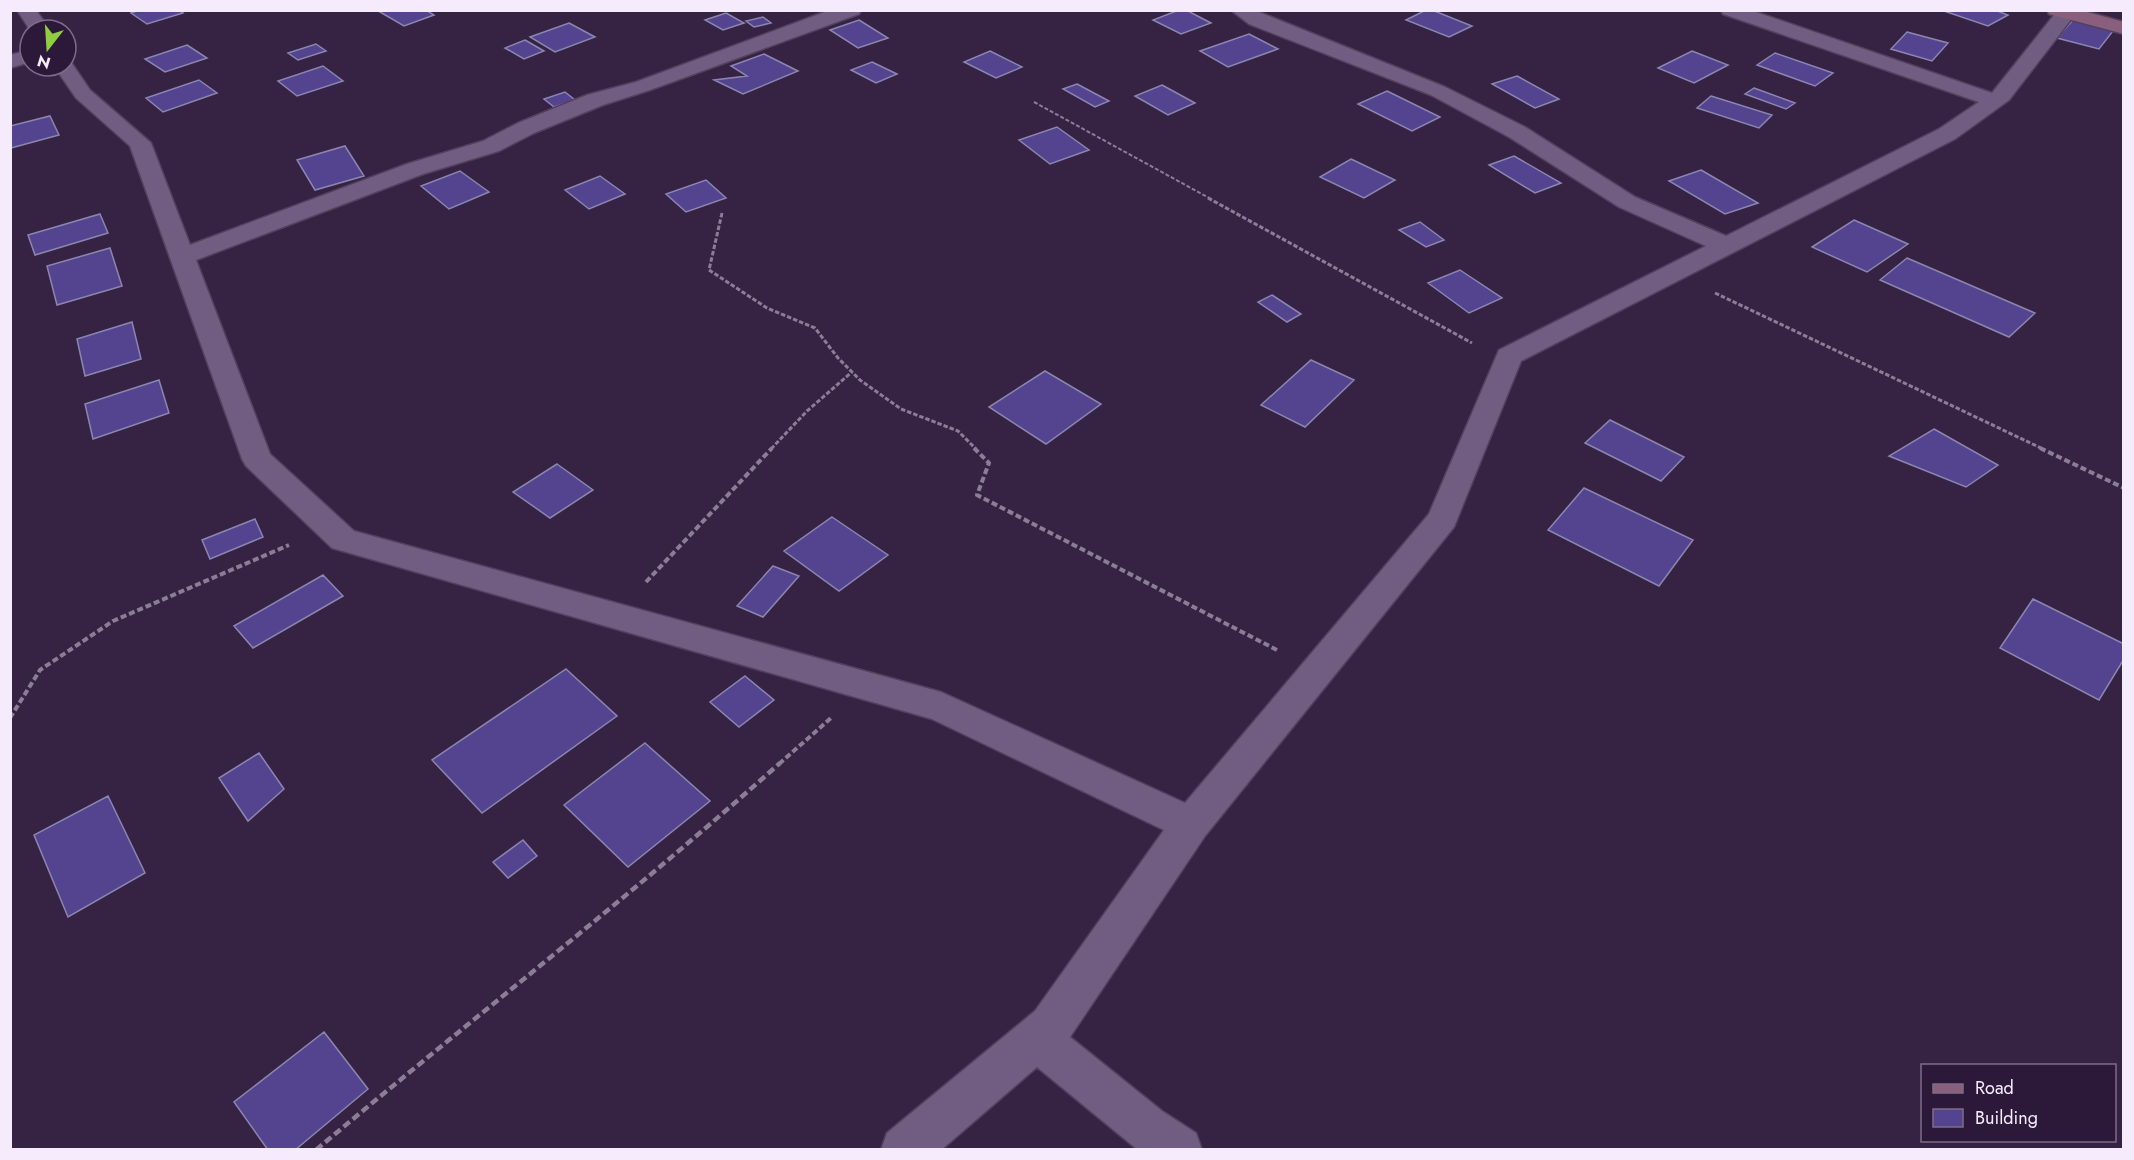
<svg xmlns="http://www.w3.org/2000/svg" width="2134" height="1160" font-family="Jost,sans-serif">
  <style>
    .building { fill: #544490; stroke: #8b86af; stroke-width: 1.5 }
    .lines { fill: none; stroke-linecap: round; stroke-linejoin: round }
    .minor-casing { stroke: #52415d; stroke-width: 3 }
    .secondary-casing { stroke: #52415d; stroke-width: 3 }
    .path-far3 { stroke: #8c7d97; stroke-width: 2; stroke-dasharray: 4 2; stroke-linecap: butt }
    .path-far2 { stroke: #8c7d97; stroke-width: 3; stroke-dasharray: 4.5 2; stroke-linecap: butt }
    .path-far1 { stroke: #8c7d97; stroke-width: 4; stroke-dasharray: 6 3; stroke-linecap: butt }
    .path { stroke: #8c7d97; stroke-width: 4.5; stroke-dasharray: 8 4; stroke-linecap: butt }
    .minor { fill: #725d82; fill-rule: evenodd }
    .secondary { fill: #8a5e7d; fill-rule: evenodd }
  </style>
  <rect width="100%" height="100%" fill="#362344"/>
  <path class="building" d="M139,10H179L183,13L147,24L131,13Z
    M384,10H426L434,15L404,26L380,12Z
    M1179,10H1186L1211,23L1181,34L1153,20Z
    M1426,10H1432L1472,26L1449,37L1406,20Z
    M1941,10H1995L2008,15L1988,26Z
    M726,13L744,23L723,30L705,20Z
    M763,17L771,23L754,27L746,21Z
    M859,20L888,38L858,48L830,30Z
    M2073,20L2113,31L2099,49L2057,38Z
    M569,23L595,37L555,52L530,37Z
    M1907,32L1948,43L1932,61L1891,49Z
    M1249,34L1278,49L1228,67L1200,51Z
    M525,40L544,51L524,59L505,48Z
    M316,44L326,51L298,60L288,53Z
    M187,45L207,58L165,72L145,59Z
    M990,51L1022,67L996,78L964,62Z
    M1692,51L1728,65L1694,83L1658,68Z
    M1775,53L1833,73L1815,86L1757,65Z
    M764,54L798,71L743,94L714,80L747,76L731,66Z
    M872,62L897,74L876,83L851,70Z
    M323,66L343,81L297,96L278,81Z
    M1517,76L1559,99L1535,108L1492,84Z
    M199,80L217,93L163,112L146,98Z
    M1077,84L1109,101L1095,107L1063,89Z
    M1162,85L1195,103L1168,115L1135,96Z
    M1754,88L1795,103L1786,109L1745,94Z
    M1387,91L1440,117L1412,131L1358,104Z
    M565,92L575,100L554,107L544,99Z
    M1711,96L1772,115L1759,128L1697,108Z
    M50,116L59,135L11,148L10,126Z
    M1057,127L1089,150L1050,164L1019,140Z
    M345,146L364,176L315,190L297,160Z
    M1514,156L1561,183L1535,193L1489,165Z
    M1351,159L1395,180L1364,198L1320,177Z
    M1701,170L1758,203L1725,214L1669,181Z
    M460,171L489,192L449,209L421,186Z
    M600,176L625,194L589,209L565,190Z
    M706,180L726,198L686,212L666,194Z
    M100,214L108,233L35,255L28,235Z
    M1854,220L1908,244L1867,272L1812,247Z
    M1420,222L1444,240L1426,247L1399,230Z
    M110,248L122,286L57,305L47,266Z
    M1907,258L2035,313L2009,337L1880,280Z
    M1460,270L1502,298L1469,313L1428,283Z
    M1272,295L1301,314L1287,322L1258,302Z
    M132,322L141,359L85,376L77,339Z
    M1311,360L1354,380L1305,427L1261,405Z
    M1045,371L1101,404L1046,444L989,407Z
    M159,380L169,413L93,439L85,404Z
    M1610,420L1684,457L1661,481L1585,443Z
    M1934,429L1998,465L1966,487L1889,456Z
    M557,464L593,490L550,518L513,492Z
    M1584,488L1693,540L1659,586L1548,530Z
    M832,517L888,555L839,591L784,551Z
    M255,519L263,537L210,559L202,540Z
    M773,566L799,576L763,617L737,606Z
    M323,575L343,596L253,648L234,626Z
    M2033,599L2124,644V659L2099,700L2000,648Z
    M566,669L617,716L482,813L432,760Z
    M745,676L774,700L739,727L710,702Z
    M645,743L710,801L628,867L564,805Z
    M259,753L284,789L248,821L219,778Z
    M108,796L145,873L68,917L34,835Z
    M523,840L537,856L508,878L493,862Z
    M324,1032L368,1089L295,1150H268L234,1102Z"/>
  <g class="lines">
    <defs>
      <path id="minor" d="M17,10H36L50,30H30Z
        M830,10H861L859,14L650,90L603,105L534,133L499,151L423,174L196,260L270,454L354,531L941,692L1185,803L1429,514L1499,350L1706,246L1619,207L1509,137L1431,95L1249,24L1231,10H1254L1445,87L1525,127L1635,197L1726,236L1939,129L1979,102L1723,14L1721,10H1750L1992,93L2058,10H2074L2076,13L2009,100L1955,139L1521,361L1454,527L1205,836L1070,1037L1162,1111L1196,1133L1202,1150H1138L1037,1067L941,1150H881L887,1133L1035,1011L1164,830L932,719L332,548L246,466L242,459L130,146L76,98L54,66H66V60L71,62L90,90L151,143L190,245L407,164L483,141L518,123L587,95L636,82Z
        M30,50V62L10,68V55Z"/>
      <path id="secondary" d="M2047,10H2080L2124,22V34L2049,14Z"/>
    </defs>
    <use href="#minor" class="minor-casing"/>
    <use href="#secondary" class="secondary-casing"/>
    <path class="path-far3" d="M1034,102L1211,199"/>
    <path class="path-far2" d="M1208,198L1472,343
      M722,213L709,270L767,308L815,328L838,358L860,380L901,409L958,431L976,449
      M1715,293L2043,449
      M771,449L807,411L852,372"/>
    <path class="path-far1" d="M974,448L989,463L977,495L1277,650
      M2040,448L2124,488
      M646,582L772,448
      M10,718L40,670L113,621L289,545
      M779,764L831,718"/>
    <path class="path" d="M316,1150C470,1020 630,897 780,763"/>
    <use href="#minor" class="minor"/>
    <use href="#secondary" class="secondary"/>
  </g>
  <rect width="2134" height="1160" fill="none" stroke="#f5ebfd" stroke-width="24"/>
  <rect x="1921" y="1064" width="195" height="78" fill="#2c1939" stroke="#7c6d87" stroke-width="1.5"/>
  <rect x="1933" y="1084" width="30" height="9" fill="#8a5e7d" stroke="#7c6d87" stroke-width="1.5"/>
  <text x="1975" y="1094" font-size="18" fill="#f5ebfd">Road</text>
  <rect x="1933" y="1109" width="30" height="18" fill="#544490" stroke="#7c6d87" stroke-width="1.5"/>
  <text x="1975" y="1124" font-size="18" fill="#f5ebfd">Building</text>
  <g transform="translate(48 48) rotate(197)"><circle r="28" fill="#2c1939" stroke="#7c6d87" stroke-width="1.5"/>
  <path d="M0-4.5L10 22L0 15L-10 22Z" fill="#90cd41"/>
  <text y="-9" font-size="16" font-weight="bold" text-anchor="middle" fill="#f5ebfd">N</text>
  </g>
</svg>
